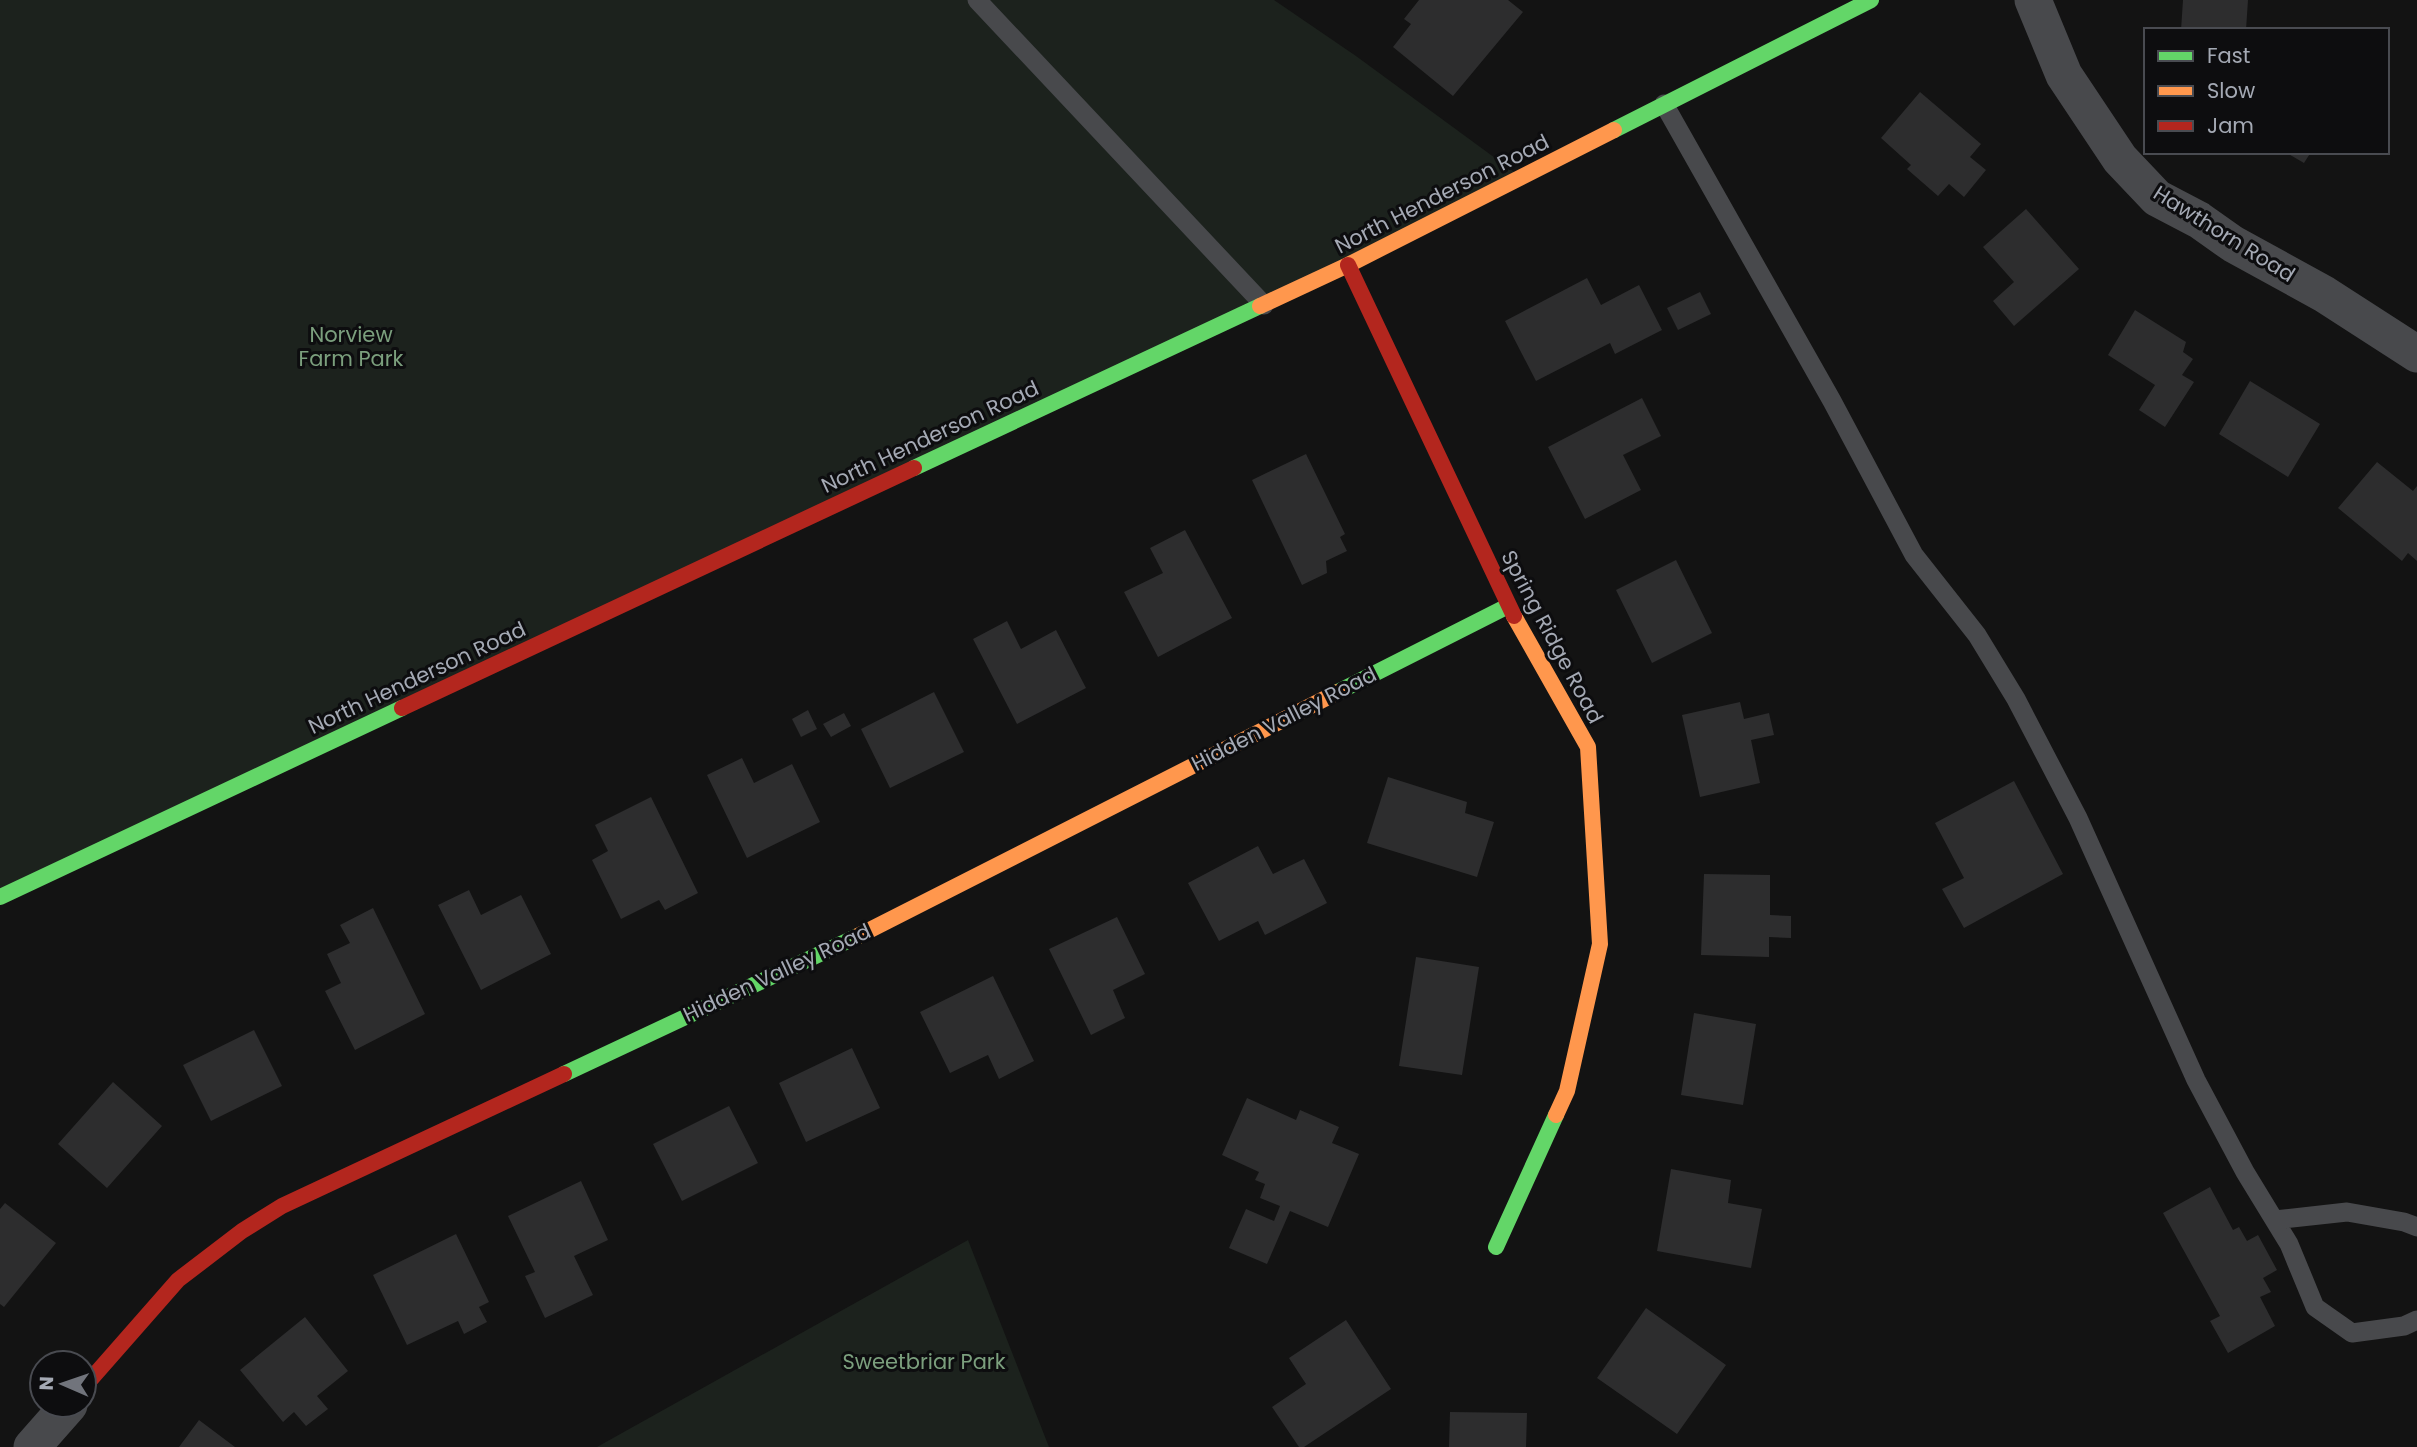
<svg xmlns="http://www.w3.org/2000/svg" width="2417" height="1447" font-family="Poppins,sans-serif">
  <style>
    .green { fill: #1c221d }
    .building { fill: #2d2d2e }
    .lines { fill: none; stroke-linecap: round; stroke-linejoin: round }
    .lane { stroke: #48494c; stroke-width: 19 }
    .street { stroke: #48494c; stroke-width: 37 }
    .fast { stroke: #63d668; stroke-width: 16 }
    .slow { stroke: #ff974d; stroke-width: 16 }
    .jam { stroke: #b3261e; stroke-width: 16 }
    .labels { text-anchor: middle; stroke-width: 6; stroke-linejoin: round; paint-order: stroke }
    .street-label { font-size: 21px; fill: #a4a9b4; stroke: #0d0d0f }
    .park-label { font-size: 21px; fill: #7b9f7d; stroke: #0d0d0f }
  </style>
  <rect width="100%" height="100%" fill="#131313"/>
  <path class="green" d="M0,0H1274L1356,56L1521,177L0,897Z
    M968,1240L1049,1447H597Z"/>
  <path class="building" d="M1419,0H1508L1523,12L1453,96L1393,47L1411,24L1404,19Z
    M2183,0H2248L2246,30H2181Z
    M1920,92L1981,144L1970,157L1986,170L1964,197L1949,184L1938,196L1907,169L1911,165L1881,138Z
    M2285,152H2311L2304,163Z
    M2026,209L2079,269L2014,326L1993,301L2014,282L1983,247Z
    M1587,278L1601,305L1639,285L1662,330L1615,354L1610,343L1536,381L1505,321Z
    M1700,292L1711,314L1678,330L1667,308Z
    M2135,310L2186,342L2183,352L2193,359L2182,375L2194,382L2165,427L2139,410L2155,385L2108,355Z
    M2250,381L2320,424L2288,477L2219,434Z
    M1642,398L1661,436L1623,455L1641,490L1585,519L1548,447Z
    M1306,454L1345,534L1340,537L1347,551L1326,561L1327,573L1302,585L1252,480Z
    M2377,462L2413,491L2417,486V561L2408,553L2402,561L2338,508Z
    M1185,530L1232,618L1158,657L1124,592L1163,573L1150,548Z
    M1676,560L1712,633L1652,663L1616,590Z
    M1007,621L1021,649L1056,630L1086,688L1017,724L973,639Z
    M934,692L964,752L890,788L861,729Z
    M1740,702L1744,719L1769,713L1774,735L1751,740L1760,783L1700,797L1682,715Z
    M808,710L817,729L801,737L792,719Z
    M844,713L851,726L831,737L823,724Z
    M742,758L754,783L792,764L820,822L747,858L707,775Z
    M1388,777L1467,802L1465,813L1494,822L1477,877L1367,843Z
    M2014,781L2063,874L1964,928L1942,889L1964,878L1935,823Z
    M651,797L698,893L665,910L659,900L621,919L592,860L608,851L595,825Z
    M1258,846L1273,874L1304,859L1327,903L1265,935L1258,921L1219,941L1188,883Z
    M1704,874L1770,875V915L1791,916V938L1769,937V957L1701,955Z
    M469,890L481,915L521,895L551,954L481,990L438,905Z
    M373,908L425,1014L355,1050L325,991L341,983L327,954L350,943L340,925Z
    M1117,917L1145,974L1113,990L1125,1018L1091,1035L1049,949Z
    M1416,957L1479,967L1462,1075L1399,1066Z
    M993,976L1034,1061L999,1079L988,1055L950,1073L920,1012Z
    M1694,1013L1756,1024L1743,1105L1681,1095Z
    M254,1030L282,1086L211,1121L183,1065Z
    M852,1048L880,1108L806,1142L779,1083Z
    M113,1082L162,1126L107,1188L58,1144Z
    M1247,1098L1296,1120L1300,1110L1339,1127L1332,1143L1359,1154L1328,1227L1290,1211L1267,1264L1229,1248L1246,1209L1274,1221L1280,1206L1260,1198L1265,1184L1255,1180L1259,1172L1222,1155Z
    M729,1106L758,1163L682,1201L653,1144Z
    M1671,1169L1731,1180L1728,1203L1762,1209L1751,1268L1657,1251Z
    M581,1181L608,1240L574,1256L593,1295L545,1318L525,1276L535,1272L508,1216Z
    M2210,1187L2233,1230L2239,1227L2247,1241L2258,1235L2277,1270L2263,1278L2271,1292L2260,1297L2275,1326L2228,1353L2210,1321L2220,1316L2163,1213Z
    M5,1203L56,1243L4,1307L0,1304V1209Z
    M456,1234L489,1302L479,1307L487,1322L464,1334L458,1321L407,1345L373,1275Z
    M1646,1308L1726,1365L1677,1434L1597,1378Z
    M305,1317L348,1371L317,1396L328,1409L306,1426L294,1412L283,1422L240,1370Z
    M1346,1320L1391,1389L1304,1447H1299L1272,1407L1306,1384L1289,1358Z
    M1450,1412L1527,1413L1526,1447H1449Z
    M199,1420L235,1447H179Z"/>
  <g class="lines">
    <path class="lane" d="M977,0L1264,305
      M1664,104L1832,401L1914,555L1977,635L2016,699L2078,818L2196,1080L2245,1172L2289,1244L2315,1307L2352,1333L2404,1326L2417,1320
      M2275,1220L2347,1212L2404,1222L2417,1227"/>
    <path class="street" d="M2033,0L2064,75L2120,159L2157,198L2199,220L2233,244L2324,294L2417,354
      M32,1447L69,1405"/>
    <path class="fast" d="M1614,130L1871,0
      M914,468L1260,306
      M1338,692L1508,606
      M0,897L402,708
      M564,1074L858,936
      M1496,1247L1556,1115"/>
    <path class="slow" d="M1260,306L1348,265L1614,130
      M1514,616L1588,747L1600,944L1567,1091L1556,1115
      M858,936L1338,692"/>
    <path class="jam" d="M1348,265L1514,616
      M402,708L914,468
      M84,1387L178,1280L242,1231L282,1206L564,1074"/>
  </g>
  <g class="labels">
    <g class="street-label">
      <text transform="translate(1442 194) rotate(-27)" y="7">North Henderson Road</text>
      <text transform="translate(2224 234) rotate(32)" y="7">Hawthorn Road</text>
      <text transform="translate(930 437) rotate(-25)" y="7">North Henderson Road</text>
      <text transform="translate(1552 637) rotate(62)" y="7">Spring Ridge Road</text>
      <text transform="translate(417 678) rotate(-25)" y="7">North Henderson Road</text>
      <text transform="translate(1284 719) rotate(-27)" y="7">Hidden Valley Road</text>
      <text transform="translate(777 973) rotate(-25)" y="7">Hidden Valley Road</text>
    </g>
    <g class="park-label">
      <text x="351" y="342">Norview<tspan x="351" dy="24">Farm Park</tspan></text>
      <text x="924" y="1369">Sweetbriar Park</text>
    </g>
  </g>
  <rect x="2144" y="28" width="245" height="126" fill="#0d0d0f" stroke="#494b51" stroke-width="2"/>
  <rect x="2158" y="51" width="35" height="10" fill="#63d668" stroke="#494b51" stroke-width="2"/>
  <text x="2207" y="63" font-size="21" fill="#a4a9b4">Fast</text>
  <rect x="2158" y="86" width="35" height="10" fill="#ff974d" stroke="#494b51" stroke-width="2"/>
  <text x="2207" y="98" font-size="21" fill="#a4a9b4">Slow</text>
  <rect x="2158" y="121" width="35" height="10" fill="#b3261e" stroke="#494b51" stroke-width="2"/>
  <text x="2207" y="133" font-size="21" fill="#a4a9b4">Jam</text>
  <g transform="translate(63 1384) rotate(272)"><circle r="33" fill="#0d0d0f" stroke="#494b51" stroke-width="2"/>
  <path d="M0-5L12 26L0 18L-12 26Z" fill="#71747c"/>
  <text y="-10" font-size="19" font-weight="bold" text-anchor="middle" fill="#a4a9b4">N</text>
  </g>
</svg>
